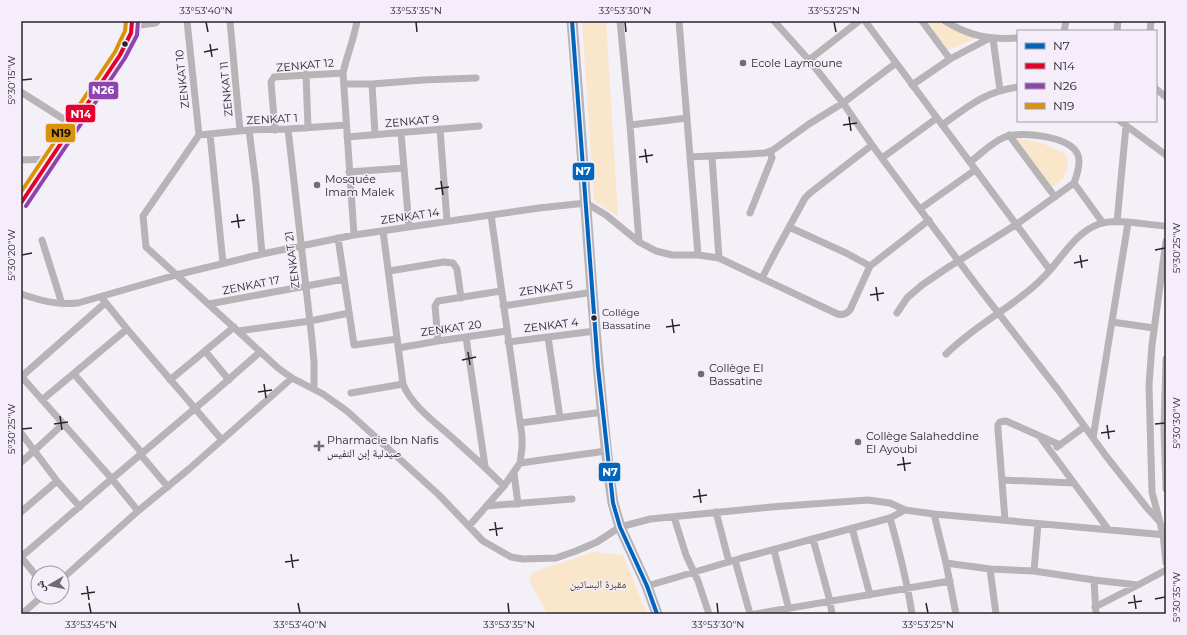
<svg xmlns="http://www.w3.org/2000/svg" width="1187" height="635" font-family="Montserrat,'Noto Naskh Arabic',sans-serif">
  <style>
    .green { fill: #fae6ca }
    .lines { fill: none; stroke-linecap: round; stroke-linejoin: round }
    .street { stroke: #b6b4b6; stroke-width: 7 }
    .secondary { stroke: #b5b4b7; stroke-width: 11 }
    .bus-1-casing { stroke: #f5edfa; stroke-width: 7 }
    .bus-2-casing { stroke: #f5edfa; stroke-width: 7 }
    .bus-3-casing { stroke: #f5edfa; stroke-width: 7 }
    .bus-4-casing { stroke: #f5edfa; stroke-width: 7 }
    .bus-1 { stroke: #0065bd; stroke-width: 4 }
    .bus-2 { stroke: #e4002b; stroke-width: 4 }
    .bus-3 { stroke: #8e44ad; stroke-width: 4 }
    .bus-4 { stroke: #d89306; stroke-width: 4 }
    .ticks { fill: none; stroke: #29262b; stroke-width: 1.5 }
    .bus-dot { fill: #29262b; stroke: #f5edfa; stroke-width: 1.5 }
    .poi-dot { fill: #706d72; stroke: #f5edfa; stroke-width: 1.5 }
    .labels { text-anchor: middle; stroke-width: 3; stroke-linejoin: round; paint-order: stroke }
    .bus-label { font-size: 10px; fill: #29262b; stroke: #f5edfa; text-anchor: start }
    .poi-label { font-size: 11px; fill: #29262b; stroke: #f5edfa; text-anchor: start }
    .street-label { font-size: 11px; fill: #29262b; stroke: #f5edfa }
    .park-label { font-size: 11px; fill: #55401a; stroke: #f5edfa }
    .line-badge { stroke: #f5edfa; stroke-width: 1.5 }
    .badge-label { font-size: 11px; text-anchor: middle; font-weight: bold; fill: #fff }
    .pale-badge-label { font-size: 11px; text-anchor: middle; font-weight: bold; fill: #111 }
    .neatline { fill: none; stroke: #29262b; stroke-width: 1.5 }
    .ticks-label { font-size: 10px; text-anchor: middle; fill: #29262b }
  </style>
  <rect width="100%" height="100%" fill="#f4f0f7"/>
  <path class="green" d="M582,21H606L618,216L594,201Z
    M927,21H936L951,29L977,38L948,50Z
    M1014,138L1042,143L1066,154L1068,166L1063,179L1052,187Z
    M593,552L623,555L647,614H547L529,580L533,572Z"/>
  <g class="lines">
    <path class="street" d="M187,21L199,135
      M230,21L240,131
      M620,21L630,125L639,242
      M679,21L698,255
      M774,21L809,60L843,103L872,145L975,283L1059,391L1106,456L1147,508L1159,521
      M865,21L1050,270
      M922,21L950,59
      M945,21C969,36 990,40 1018,38
      M1064,31L1066,21
      M1117,31L1118,21
      M1150,31L1151,21
      M993,39L1000,90
      M809,60L859,21
      M306,74L308,128
      M344,84H372L423,80L476,78
      M372,84L375,135
      M912,85L950,59L990,38
      M1156,89L1166,97
      M21,92L73,125
      M1120,121L1166,155
      M630,125L687,118
      M942,125C969,106 984,92 1018,87
      M288,129L312,340L314,362V389
      M440,129L447,221
      M249,130L256,185L262,254
      M275,130L271,82L274,77L343,73
      M401,133L409,226
      M210,134L223,263
      M199,135L143,216L146,247L278,368L292,378L323,394L347,411L439,495L483,541L511,557L523,559L556,558L576,551L597,542L620,527L650,519L771,507L868,500L890,503L905,510L934,514L1166,535
      M199,135L249,130L288,129L346,125
      M1009,135L1055,197
      M347,137L479,126
      M690,157L750,154L765,153L773,150L809,124L843,103L896,63
      M712,157L719,258
      M882,158L937,118
      M21,160L51,159
      M349,172L404,168
      M1074,183L1103,223
      M920,209L975,170
      M750,213L772,158L770,151
      M1117,222L1126,126
      M789,227L846,253L870,266
      M383,231L403,384C412,407 439,425 457,442C473,456 489,471 504,486
      M354,235L343,73C347,55 354,39 357,21
      M338,238L354,345L397,339
      M42,240L62,304
      M1166,241L1152,345L1149,385L1152,492L1163,534L1166,563
      M389,271L444,262L453,263L457,269L461,298
      M762,278L776,251L805,198L810,193L872,145
      M21,294C42,301 56,305 78,303L176,275L262,254L354,235L539,208L586,203L606,215L639,242L656,251L672,255H698L719,258L829,310C838,314 842,318 850,310L870,266L929,220
      M101,297L127,329L222,440
      M209,304L344,279
      M503,306L593,292
      M897,313L907,298L922,285L947,268L1017,224L1074,183C1077,175 1082,161 1077,153C1068,136 1021,131 1005,137C993,141 980,155 970,162
      M1112,322L1154,328
      M238,331L310,321L349,313
      M466,337L485,466
      M548,337L560,418
      M438,341L435,306L438,301L501,291
      M508,342L595,331
      M398,348L438,341L507,331
      M205,351L229,380
      M946,354C954,346 963,339 972,332C998,312 1029,295 1051,269C1065,253 1077,232 1099,224C1117,218 1147,225 1166,226
      M1166,359L1164,428L1166,489
      M74,374L142,453
      M21,376L112,479L138,511
      M21,377L105,303
      M170,380L234,327
      M351,393L403,384
      M42,400L127,329
      M520,423L603,412
      M21,433L57,481L80,507
      M1040,437L1108,529
      M1093,438L1128,223
      M1057,447L1084,427
      M140,454L168,487
      M21,462L34,451L63,424
      M520,463L606,451
      M514,473L518,504
      M1002,480L1074,483
      M487,506L572,499
      M21,512L57,481
      M716,512L729,562
      M934,514L946,563L956,614
      M674,517L686,555L698,581L709,614
      M890,518C899,550 907,581 912,614
      M1005,520L998,430V425L1000,422L1006,421L1060,445
      M469,526L504,486L520,463L522,448V436L491,215
      M852,528L870,595
      M813,539L830,601L832,614
      M774,550L790,614
      M21,557L101,488L212,394L260,352
      M21,557L38,578
      M735,560L750,614
      M946,563L990,569L1034,571L1094,580L1138,585L1166,570
      M990,569L996,614
      M1034,571L1038,524
      M62,579L138,511L189,469L292,378
      M1094,580L1096,614
      M647,586L742,558L890,518L905,510
      M1095,607L1138,585
      M22,614L41,597
      M755,614L950,581"/>
    <path class="secondary" d="M572,21C585,175 592,329 610,482L613,503L620,527L647,586L657,614
      M132,24L155,21
      M21,203L120,55L126,44L131,33L132,21"/>
    <defs>
      <path id="bus-1" d="M572,21L598,367L613,503L620,527L647,586L657,614"/>
      <path id="bus-2" d="M21,203L120,55L131,33L132,21"/>
      <path id="bus-3" d="M26,206L125,58L137,35L138,21"/>
      <path id="bus-4" d="M21,192L115,52L125,31L126,21"/>
    </defs>
    <use href="#bus-1" class="bus-1-casing"/>
    <use href="#bus-2" class="bus-2-casing"/>
    <use href="#bus-3" class="bus-3-casing"/>
    <use href="#bus-4" class="bus-4-casing"/>
    <use href="#bus-1" class="bus-1"/>
    <use href="#bus-2" class="bus-2"/>
    <use href="#bus-3" class="bus-3"/>
    <use href="#bus-4" class="bus-4"/>
  </g>
  <path class="ticks" d="M206,22L208,32M416,22L417,32M625,22L626,32M834,22L836,32M210,44L212,57M204,52L218,49M22,80L32,79M849,117L851,131M843,125L857,123M645,149L647,163M639,157L653,155M441,181L443,195M435,189L449,187M237,214L239,228M231,222L245,220M1155,250L1165,248M22,255L32,253M1080,255L1082,268M1074,263L1088,260M876,287L878,301M870,295L884,293M672,319L674,333M666,327L680,325M468,352L470,365M462,360L476,357M264,384L266,398M258,392L272,390M60,416L62,430M54,424L68,422M1155,424L1165,423M1107,425L1109,439M22,429L32,428M1101,433L1115,431M903,457L905,471M897,465L911,463M699,489L701,503M693,497L707,495M495,522L497,536M489,530L503,528M291,554L293,568M285,562L299,560M87,586L89,600M81,594L95,592M1134,595L1136,609M1155,599L1165,597M89,603L91,613M298,603L300,613M508,603L509,613M717,603L718,613M926,603L928,613M1128,603L1142,601"/>
  <g class="bus-dot">
    <circle cx="125" cy="44" r="3.5"/>
    <circle cx="594" cy="318" r="3.5"/>
  </g>
  <g class="poi-dot">
    <circle cx="743" cy="63" r="4"/>
    <circle cx="317" cy="185" r="4"/>
    <circle cx="701" cy="374" r="4"/>
    <circle cx="858" cy="442" r="4"/>
    <path d="M317 440h4v4h4v4h-4v4h-4v-4h-4v-4h4z"/>
  </g>
  <g class="labels">
    <g class="bus-label">
      <text x="602" y="316">Collége<tspan x="602" dy="13">Bassatine</tspan></text>
    </g>
    <g class="poi-label">
      <text x="751" y="67">Ecole Laymoune</text>
      <text x="325" y="183">Mosquée<tspan x="325" dy="13">Imam Malek</tspan></text>
      <text x="709" y="372">Collège El<tspan x="709" dy="13">Bassatine</tspan></text>
      <text x="866" y="440">Collège Salaheddine<tspan x="866" dy="13">El Ayoubi</tspan></text>
      <text x="327" y="444">Pharmacie Ibn Nafis<tspan x="327" dy="13">صيدلية إبن النفيس</tspan></text>
    </g>
    <g class="street-label">
      <text transform="translate(305 65) rotate(-5)" y="4">ZENKAT 12</text>
      <text transform="translate(182 79) rotate(-96)" y="4">ZENKAT 10</text>
      <text transform="translate(226 89) rotate(-95)" y="4">ZENKAT 11</text>
      <text transform="translate(272 119) rotate(-3)" y="4">ZENKAT 1</text>
      <text transform="translate(412 121) rotate(-5)" y="4">ZENKAT 9</text>
      <text transform="translate(410 216) rotate(-8)" y="4">ZENKAT 14</text>
      <text transform="translate(292 260) rotate(-97)" y="4">ZENKAT 21</text>
      <text transform="translate(251 285) rotate(-11)" y="4">ZENKAT 17</text>
      <text transform="translate(546 288) rotate(-8)" y="4">ZENKAT 5</text>
      <text transform="translate(551 325) rotate(-7)" y="4">ZENKAT 4</text>
      <text transform="translate(451 328) rotate(-8)" y="4">ZENKAT 20</text>
    </g>
    <g class="park-label">
      <text x="598" y="588">مقبرة البساتين</text>
    </g>
  </g>
  <g class="line-badge">
    <rect x="88" y="81" width="31" height="19" rx="4" fill="#8e44ad"/>
    <rect x="65" y="104" width="31" height="19" rx="4" fill="#e4002b"/>
    <rect x="45" y="123" width="31" height="20" rx="4" fill="#d89306"/>
    <rect x="572" y="162" width="23" height="19" rx="4" fill="#0065bd"/>
    <rect x="598" y="462" width="23" height="20" rx="4" fill="#0065bd"/>
  </g>
  <g class="badge-label">
    <text x="103" y="94">N26</text>
    <text x="81" y="118">N14</text>
    <text x="583" y="175">N7</text>
    <text x="610" y="476">N7</text>
  </g>
  <g class="pale-badge-label">
    <text x="61" y="137">N19</text>
  </g>
  <rect width="1187" height="635" fill="none" stroke="#f5edfa" stroke-width="44"/>
  <rect x="1017" y="30" width="140" height="92" fill="#f5edfa" stroke="#a39da7"/>
  <rect x="1025" y="43" width="20" height="6" fill="#0065bd" stroke="#a39da7"/>
  <text x="1053" y="50" font-size="12" fill="#29262b">N7</text>
  <rect x="1025" y="63" width="20" height="6" fill="#e4002b" stroke="#a39da7"/>
  <text x="1053" y="70" font-size="12" fill="#29262b">N14</text>
  <rect x="1025" y="83" width="20" height="6" fill="#8e44ad" stroke="#a39da7"/>
  <text x="1053" y="90" font-size="12" fill="#29262b">N26</text>
  <rect x="1025" y="103" width="20" height="6" fill="#d89306" stroke="#a39da7"/>
  <text x="1053" y="110" font-size="12" fill="#29262b">N19</text>
  <g transform="translate(50 585) rotate(261)"><circle r="19" fill="#f5edfa" stroke="#a39da7"/>
  <path d="M0-3L7 15L0 10L-7 15Z" fill="#706d72"/>
  <text y="-6" font-size="11" font-weight="bold" text-anchor="middle" fill="#29262b">ش</text>
  </g>
  <rect x="22" y="22" width="1143" height="591" class="neatline"/>
  <g class="ticks-label">
    <text x="206" y="14">33°53'40"N</text>
    <text x="416" y="14">33°53'35"N</text>
    <text x="625" y="14">33°53'30"N</text>
    <text x="834" y="14">33°53'25"N</text>
    <text transform="translate(11 80) rotate(-90)" y="4">5°30'15"W</text>
    <text transform="translate(1176 248) rotate(-90)" y="4">5°30'25"W</text>
    <text transform="translate(11 255) rotate(-90)" y="4">5°30'20"W</text>
    <text transform="translate(1176 423) rotate(-90)" y="4">5°30'30"W</text>
    <text transform="translate(11 429) rotate(-90)" y="4">5°30'25"W</text>
    <text transform="translate(1176 597) rotate(-90)" y="4">5°30'35"W</text>
    <text x="91" y="628">33°53'45"N</text>
    <text x="300" y="628">33°53'40"N</text>
    <text x="509" y="628">33°53'35"N</text>
    <text x="718" y="628">33°53'30"N</text>
    <text x="928" y="628">33°53'25"N</text>
  </g>
</svg>
